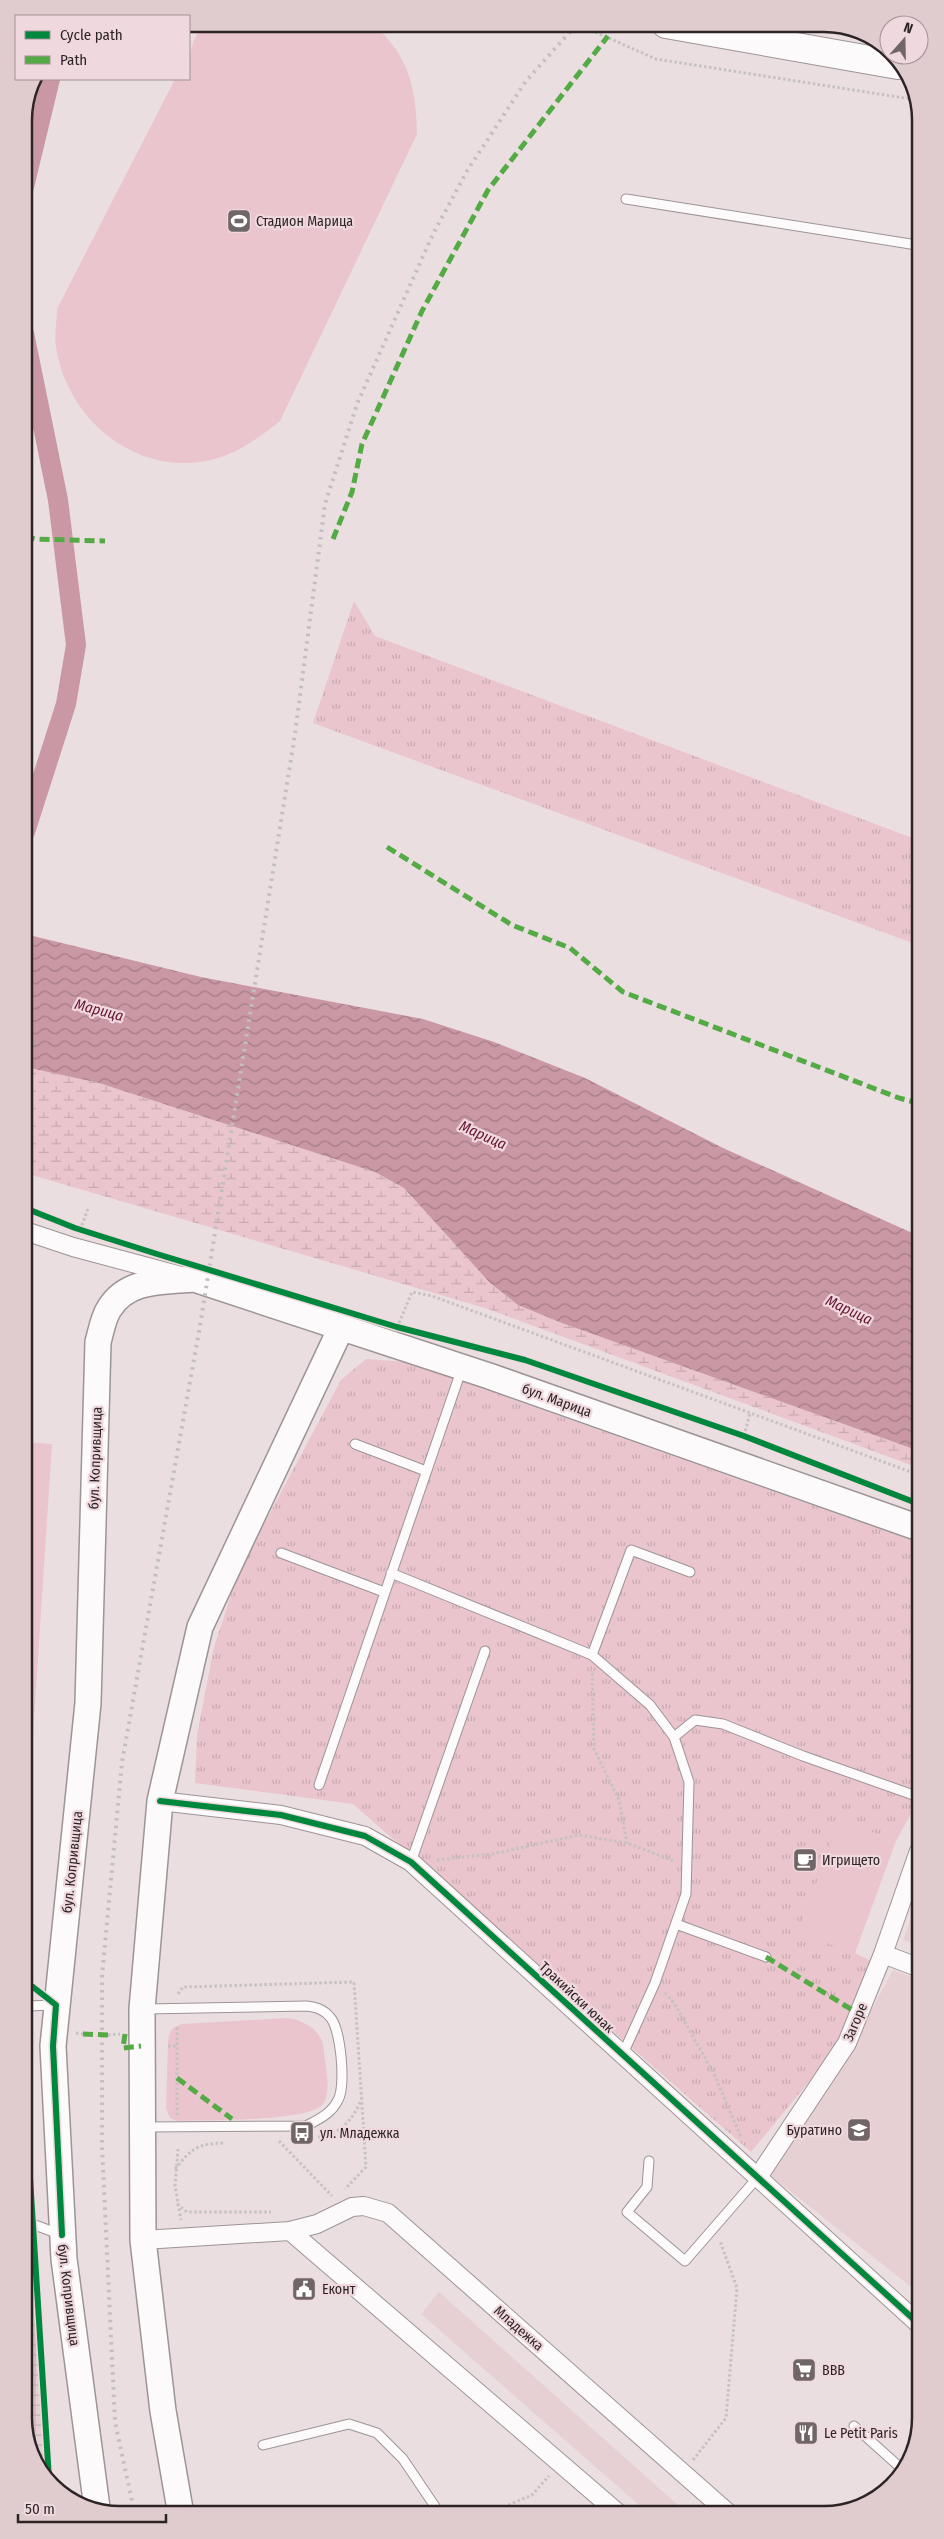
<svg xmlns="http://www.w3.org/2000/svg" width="944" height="2539" font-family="'Fira Sans Condensed',sans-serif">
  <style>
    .built { fill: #e6d0d4 }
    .industrial { fill: url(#industrial-grid) }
    .grass { fill: url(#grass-tufts) }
    .wetland { fill: url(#wetland-marsh) }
    .park { fill: #eac5cd }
    .water { fill: url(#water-waves) }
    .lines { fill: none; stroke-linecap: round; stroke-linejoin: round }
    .canal { stroke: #ca98a4; stroke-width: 20 }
    .lane-casing { stroke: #9d9496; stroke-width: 11 }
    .street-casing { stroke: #9d9496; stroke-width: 20 }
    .secondary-casing { stroke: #9d9496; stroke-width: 28 }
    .primary-casing { stroke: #9d9496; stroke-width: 30 }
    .path { stroke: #c6c2c2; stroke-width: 3; stroke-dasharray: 2.5 2.5; stroke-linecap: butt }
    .lane { stroke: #fcfafa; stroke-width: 9 }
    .street { stroke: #fcfafa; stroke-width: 18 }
    .secondary { stroke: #fcfafa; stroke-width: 25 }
    .primary { stroke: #fcfafa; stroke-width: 28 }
    .rail { stroke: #c1bfbf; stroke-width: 4; stroke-dasharray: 2.5 5; stroke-linecap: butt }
    .quiet { stroke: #54aa44; stroke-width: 5; stroke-dasharray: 10 5; stroke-linecap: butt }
    .cycleway-casing { stroke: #f0d9de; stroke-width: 9 }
    .cycleway { stroke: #00873e; stroke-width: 6 }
    .labels { text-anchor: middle; stroke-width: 4.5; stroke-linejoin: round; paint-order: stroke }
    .poi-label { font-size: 14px; fill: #2d2426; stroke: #f0d9de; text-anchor: start }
    .street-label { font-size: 14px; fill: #2d2426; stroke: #f0d9de }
    .water-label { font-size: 15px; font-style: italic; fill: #651532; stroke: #f0d9de }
    .rim { fill: none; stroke: #2d2426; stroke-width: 2.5 }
  </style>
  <defs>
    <pattern id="industrial-grid" width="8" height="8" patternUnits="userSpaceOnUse" patternTransform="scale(1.25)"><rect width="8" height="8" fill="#e6d0d4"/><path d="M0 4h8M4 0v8" fill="none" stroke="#c6b2b6"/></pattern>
    <pattern id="grass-tufts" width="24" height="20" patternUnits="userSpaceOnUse" patternTransform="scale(1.25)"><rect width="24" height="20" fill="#eac5cd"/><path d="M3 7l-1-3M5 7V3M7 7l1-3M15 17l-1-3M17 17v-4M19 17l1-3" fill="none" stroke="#c9a9b0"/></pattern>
    <pattern id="wetland-marsh" width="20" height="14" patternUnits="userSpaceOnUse" patternTransform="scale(1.25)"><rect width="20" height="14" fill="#eac5cd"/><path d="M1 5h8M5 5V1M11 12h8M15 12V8" fill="none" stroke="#c9a9b0"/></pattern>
    <pattern id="water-waves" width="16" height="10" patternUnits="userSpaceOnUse" patternTransform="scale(1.25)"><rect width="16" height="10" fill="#ca98a4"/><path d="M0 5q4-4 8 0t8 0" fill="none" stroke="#a47c85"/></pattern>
  </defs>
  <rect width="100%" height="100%" fill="#ebdee1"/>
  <path class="built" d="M919,1896L920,1946L903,1940Z
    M893,1970L920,1980V2294L766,2172L830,2087Z
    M439,2292L687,2513H648L421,2314Z"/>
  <path class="industrial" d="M27,2264L31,2266L46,2474L27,2444Z"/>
  <path class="grass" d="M354,601L375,636L918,840V945L313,723Z
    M366,1359L407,1362L919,1543V1799L896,1841L839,1820L855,1953L879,1965L840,2044L751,2152L353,1804L195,1783L197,1735L214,1647L239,1571L341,1380Z"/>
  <path class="wetland" d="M25,1067L99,1083L375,1172L404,1188L490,1283L518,1305L562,1323L919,1451V1468L485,1308L25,1173Z"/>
  <path class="park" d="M207,24H373C409,56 416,87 417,134L280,421C261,436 243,450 218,458C142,481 67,422 56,347C54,335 57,321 57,309L175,79H189C189,59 189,37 207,24Z
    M26,1442L52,1444L26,1843Z
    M839,1820L896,1841L855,1953L798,1933Z
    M288,2018C306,2021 323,2031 324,2051C325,2066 332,2091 323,2104C310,2122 203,2120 177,2121L170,2118L166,2108L168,2042C169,2031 172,2027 182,2024Z"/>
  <path class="water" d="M25,934L201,977L423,1019L494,1042L585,1078L723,1148L919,1236V1451L562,1323L518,1305L490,1283L404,1188L375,1172L99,1083L25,1067Z"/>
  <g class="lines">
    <path class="canal" d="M24,187L50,79
      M24,333L58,500L76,645L66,704L25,832"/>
    <defs>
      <path id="lane" d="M626,199L917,245
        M355,1444L426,1471
        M281,1553L384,1592
        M391,1573L592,1655L650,1705L674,1737
        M592,1655L631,1550L690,1572
        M319,1785L462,1368
        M411,1862L485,1651
        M676,1924L766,1957
        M27,2006L55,2005
        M622,2056L655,1983L686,1894L689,1782L674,1737L695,1720L723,1724L803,1756L919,1797
        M144,2127L306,2126C319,2119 331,2114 338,2100C346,2086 341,2029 330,2017C323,2009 316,2007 306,2006L145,2009
        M649,2161L647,2187L627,2212L685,2261L758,2177
        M27,2222L59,2234
        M854,2426L903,2470
        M263,2445L349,2424L377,2433L403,2459L436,2508L437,2514"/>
      <path id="street" d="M25,1231L73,1247L181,1276
        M160,1801L281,1815L365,1836L411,1862L920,2325
        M883,1954L920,1968
        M758,2177L847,2043L883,1954L919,1851
        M290,2231L618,2513
        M143,2240L290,2231L317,2224L352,2207L364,2206L388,2213L727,2512"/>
      <path id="secondary" d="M97,2508L64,2259L53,2046L88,1703L98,1342C101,1332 103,1318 109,1309C127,1279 162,1282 194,1279L489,1376L919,1528
        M181,2515L163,2411L143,2240L142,2009L160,1801L200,1627L341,1328"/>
      <path id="primary" d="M666,24L898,65"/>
    </defs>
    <use href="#lane" class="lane-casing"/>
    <use href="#street" class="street-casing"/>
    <use href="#secondary" class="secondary-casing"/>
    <use href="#primary" class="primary-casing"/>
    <path class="path" d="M577,24L656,59L917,100
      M80,1230L88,1209
      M399,1323L412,1292L432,1296L919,1475
      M744,1436L750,1413
      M592,1673L594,1749L619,1800L627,1843
      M437,1860L492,1854L579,1835L627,1843L674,1861
      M26,1985L37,1990
      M665,1993L674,2003L714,2074L741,2137
      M178,1994L183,1987L354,1982L366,2167L345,2189
      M76,2033L83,2034
      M108,2035L120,2034
      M168,2046H177
      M177,2115V2025
      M318,2137C340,2134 353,2120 361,2100
      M279,2141L332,2196
      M178,2149L175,2186L181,2220
      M175,2169C192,2148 197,2144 224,2143
      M177,2204L187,2212H271
      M693,2460L726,2418L737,2288L720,2241
      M490,2513L532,2495L549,2476"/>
    <use href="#lane" class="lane"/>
    <use href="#street" class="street"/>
    <use href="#secondary" class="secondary"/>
    <use href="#primary" class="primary"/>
    <path class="rail" d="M135,2515L115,2422L102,2146V1976L122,1762L200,1326L295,734L325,504L357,404L433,234L467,171L526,81L577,24"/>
    <path class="quiet" d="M25,536L35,539L105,541
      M333,539L352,492L362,444L422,311L488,190L608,36
      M387,847L512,925L570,948L623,992L899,1098L918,1103
      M766,1957L859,2014
      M83,2034L108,2035
      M125,2034L123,2048L141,2046
      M177,2078L232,2119"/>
    <defs>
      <path id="cycleway" d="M25,1208L75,1228L157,1254L397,1327L525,1360L744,1436L919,1504
        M160,1801L281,1815L365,1836L411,1862L920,2325
        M26,1985L33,1987L56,2005L53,2046L62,2235
        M27,2130L49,2479"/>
    </defs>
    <use href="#cycleway" class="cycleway-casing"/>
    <use href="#cycleway" class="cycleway"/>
  </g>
  <defs>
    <symbol id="stadium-square" viewBox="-11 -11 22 22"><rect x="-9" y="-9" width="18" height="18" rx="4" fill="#706567" stroke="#f0d9de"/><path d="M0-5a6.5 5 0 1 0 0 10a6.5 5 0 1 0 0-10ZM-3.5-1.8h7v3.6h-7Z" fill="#fff"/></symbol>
    <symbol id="cafe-square" viewBox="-11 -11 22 22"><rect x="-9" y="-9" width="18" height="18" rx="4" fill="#706567" stroke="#f0d9de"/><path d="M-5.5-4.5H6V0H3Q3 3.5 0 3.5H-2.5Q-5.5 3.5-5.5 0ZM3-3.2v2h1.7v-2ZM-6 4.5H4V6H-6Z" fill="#fff"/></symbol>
    <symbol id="school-square" viewBox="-11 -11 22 22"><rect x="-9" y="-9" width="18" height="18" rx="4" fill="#706567" stroke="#f0d9de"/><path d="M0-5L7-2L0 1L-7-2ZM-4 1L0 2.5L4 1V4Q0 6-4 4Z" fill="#fff"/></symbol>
    <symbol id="bus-square" viewBox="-11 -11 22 22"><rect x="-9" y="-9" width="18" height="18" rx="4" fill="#706567" stroke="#f0d9de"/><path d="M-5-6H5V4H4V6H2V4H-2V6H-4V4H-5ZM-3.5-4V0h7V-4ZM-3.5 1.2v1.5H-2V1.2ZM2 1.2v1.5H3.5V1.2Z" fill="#fff"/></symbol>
    <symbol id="civic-square" viewBox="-11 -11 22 22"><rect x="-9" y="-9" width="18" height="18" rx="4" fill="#706567" stroke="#f0d9de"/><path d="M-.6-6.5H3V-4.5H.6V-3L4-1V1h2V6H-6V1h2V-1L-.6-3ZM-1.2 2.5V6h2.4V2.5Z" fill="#fff"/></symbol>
    <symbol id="supermarket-square" viewBox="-11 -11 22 22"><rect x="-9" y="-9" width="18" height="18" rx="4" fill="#706567" stroke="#f0d9de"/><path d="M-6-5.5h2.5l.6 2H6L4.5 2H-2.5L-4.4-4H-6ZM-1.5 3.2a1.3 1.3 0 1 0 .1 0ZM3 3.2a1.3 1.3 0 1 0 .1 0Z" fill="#fff"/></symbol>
    <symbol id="restaurant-square" viewBox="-11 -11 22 22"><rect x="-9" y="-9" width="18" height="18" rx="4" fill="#706567" stroke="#f0d9de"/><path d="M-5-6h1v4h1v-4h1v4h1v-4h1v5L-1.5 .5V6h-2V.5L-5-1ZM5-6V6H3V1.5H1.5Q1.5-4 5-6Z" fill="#fff"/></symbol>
  </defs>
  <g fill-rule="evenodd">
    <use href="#stadium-square" x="225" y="207" width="28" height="28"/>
    <use href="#cafe-square" x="791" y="1846" width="28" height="28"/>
    <use href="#school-square" x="845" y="2116" width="28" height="28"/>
    <use href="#bus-square" x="288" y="2119" width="28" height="28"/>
    <use href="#civic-square" x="290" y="2275" width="28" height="28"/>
    <use href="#supermarket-square" x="790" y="2356" width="28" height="28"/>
    <use href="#restaurant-square" x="792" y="2419" width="28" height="28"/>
  </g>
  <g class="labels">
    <g class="poi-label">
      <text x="256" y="226">Стадион Марица</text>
      <text x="822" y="1865">Игрището</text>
      <text x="842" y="2135" text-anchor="end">Буратино</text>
      <text x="320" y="2138">ул. Младежка</text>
      <text x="322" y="2294">Еконт</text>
      <text x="822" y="2375">ВВВ</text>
      <text x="824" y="2438">Le Petit Paris</text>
    </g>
    <g class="street-label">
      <text transform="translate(557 1400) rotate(20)" y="5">бул. Марица</text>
      <text transform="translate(95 1458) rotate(-88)" y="5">бул. Копривщица</text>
      <text transform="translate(72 1862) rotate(-84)" y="5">бул. Копривщица</text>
      <text transform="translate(577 1997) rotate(43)" y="5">Тракийски юнак</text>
      <text transform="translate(855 2022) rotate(-67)" y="5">Загоре</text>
      <text transform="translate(69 2295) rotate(83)" y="5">бул. Копривщица</text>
      <text transform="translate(519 2328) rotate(41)" y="5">Младежка</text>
    </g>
    <g class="water-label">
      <text transform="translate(99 1010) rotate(15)" y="5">Марица</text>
      <text transform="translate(483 1135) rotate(24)" y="5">Марица</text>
      <text transform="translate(849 1310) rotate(25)" y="5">Марица</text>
    </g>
  </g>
  <path d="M0 0H944V2539H0ZM120 32H824A88 88 0 0 1 912 120V2418A88 88 0 0 1 824 2506H120A88 88 0 0 1 32 2418V120A88 88 0 0 1 120 32Z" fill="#e0cbcf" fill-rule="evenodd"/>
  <path class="rim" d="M120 32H824A88 88 0 0 1 912 120V2418A88 88 0 0 1 824 2506H120A88 88 0 0 1 32 2418V120A88 88 0 0 1 120 32Z"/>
  <rect x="15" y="15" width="175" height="65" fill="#f0d9de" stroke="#a29194"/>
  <rect x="25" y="31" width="25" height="8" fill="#00873e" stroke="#a29194"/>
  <text x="60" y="40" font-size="15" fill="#2d2426">Cycle path</text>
  <rect x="25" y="56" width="25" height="8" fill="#54aa44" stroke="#a29194"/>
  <text x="60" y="65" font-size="15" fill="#2d2426">Path</text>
  <g transform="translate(904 40) rotate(20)"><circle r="24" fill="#f0d9de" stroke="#a29194"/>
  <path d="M0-4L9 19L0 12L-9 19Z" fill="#706567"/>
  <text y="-8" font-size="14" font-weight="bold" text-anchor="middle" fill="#2d2426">N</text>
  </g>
  <path d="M18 2514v8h148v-8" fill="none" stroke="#2d2426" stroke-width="2.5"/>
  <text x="25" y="2514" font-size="15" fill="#2d2426" stroke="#f0d9de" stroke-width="4" paint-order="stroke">50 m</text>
</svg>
